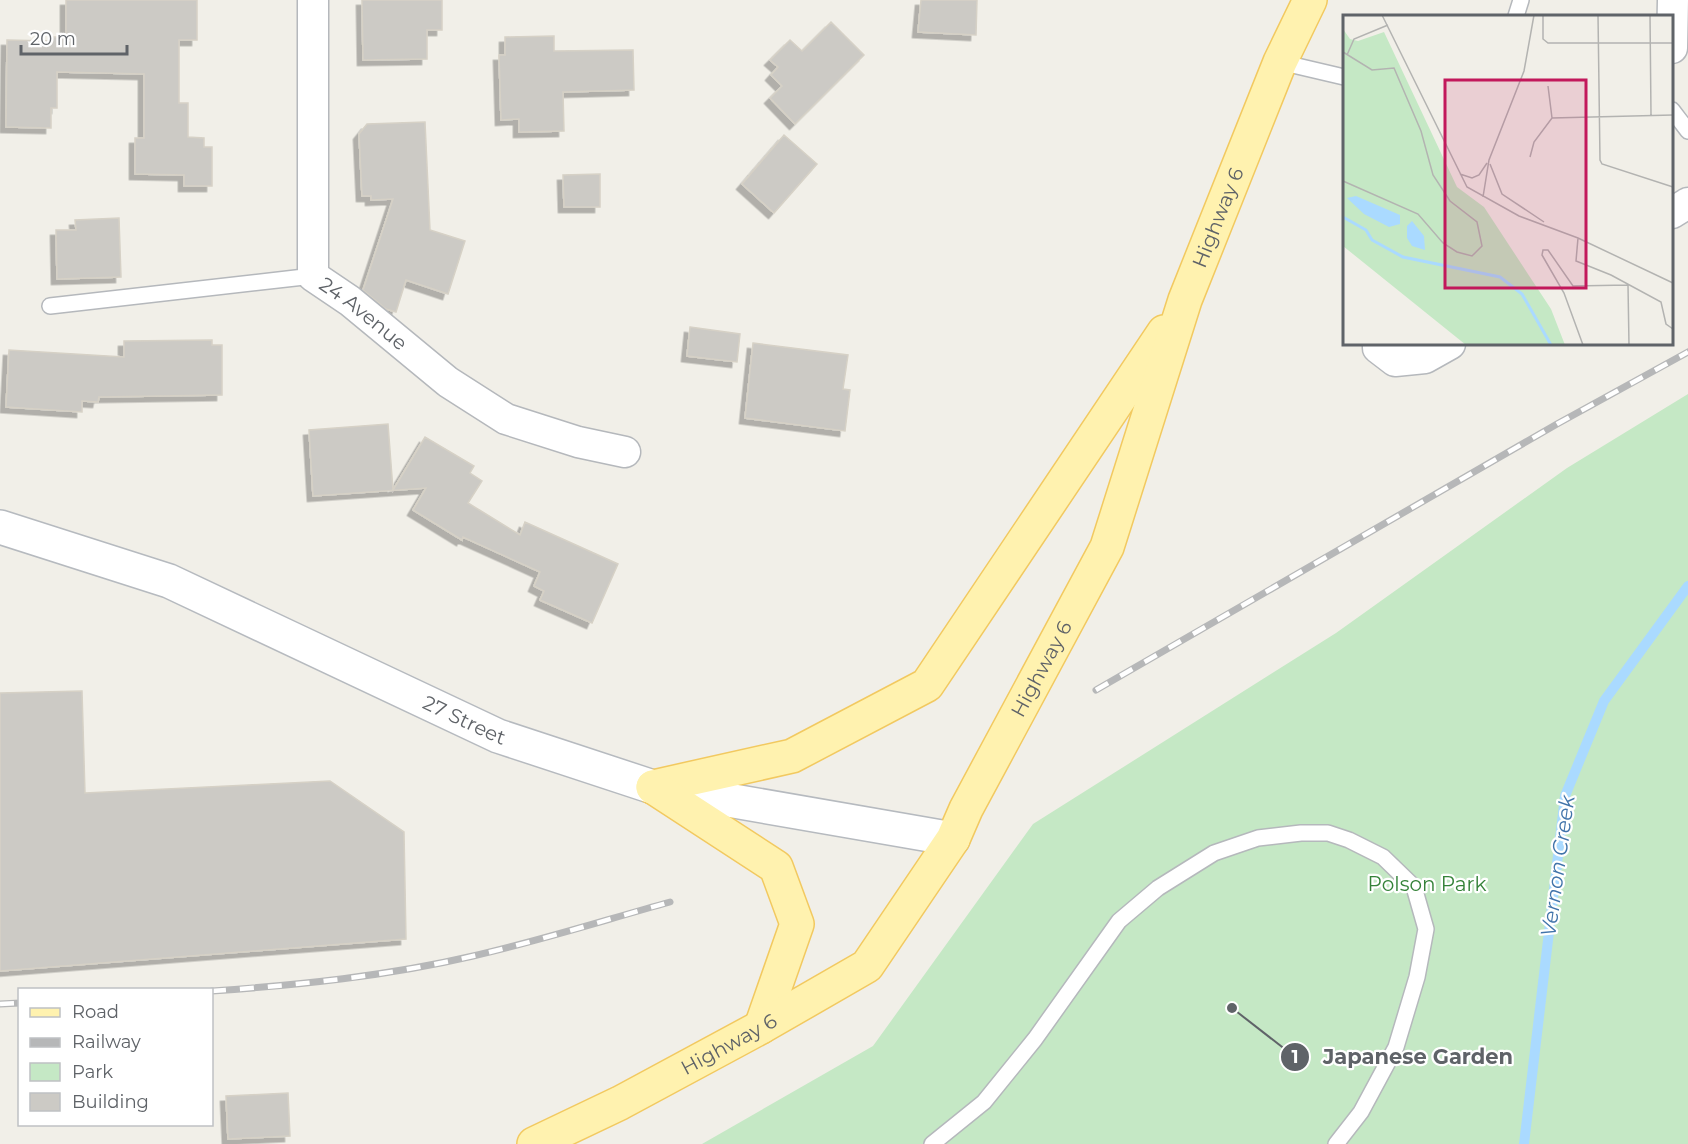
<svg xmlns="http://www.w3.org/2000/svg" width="1688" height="1144" font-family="Montserrat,sans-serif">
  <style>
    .green { fill: #c5e8c5 }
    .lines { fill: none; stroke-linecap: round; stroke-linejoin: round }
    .stream { stroke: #aadaff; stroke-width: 10 }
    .building { fill: #cccac5; stroke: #d6d1c6; stroke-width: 1.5; filter: url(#shadow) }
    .lane-casing { stroke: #b5b8bc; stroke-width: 18 }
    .street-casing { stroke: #b5b8bc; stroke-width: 33 }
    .secondary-casing { stroke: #b6babf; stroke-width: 36 }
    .primary-casing { stroke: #f2c960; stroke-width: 36 }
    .lane { stroke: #fff; stroke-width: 15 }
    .street { stroke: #fff; stroke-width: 30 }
    .secondary { stroke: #fff; stroke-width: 33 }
    .primary { stroke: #fff2af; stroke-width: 33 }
    .rail-casing { stroke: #b6b7b8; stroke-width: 7 }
    .rail { stroke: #fff; stroke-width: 4.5; stroke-dasharray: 14; stroke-linecap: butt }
    .labels { text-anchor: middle; stroke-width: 4.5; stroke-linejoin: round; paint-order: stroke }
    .street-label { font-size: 20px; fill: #5f6368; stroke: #fff }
    .park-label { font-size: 20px; fill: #348238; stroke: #fff }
    .water-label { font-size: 21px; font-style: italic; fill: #4174aa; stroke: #fff }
    .inset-river { fill: none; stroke: #aadaff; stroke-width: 3 }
    .inset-road { fill: none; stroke: #b3b3b1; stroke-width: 1.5 }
    .view { fill: #c2185b; fill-opacity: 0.15; stroke: #c2185b; stroke-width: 3 }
    .inset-edge { fill: none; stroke: #5f6368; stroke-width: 3 }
    .leader { fill: none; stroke: #5f6368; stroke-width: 2 }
    .callout-dot { fill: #5f6368; stroke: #fff; stroke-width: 2 }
    .mark-label { font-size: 18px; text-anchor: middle; font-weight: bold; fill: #fff }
    .callout-label { font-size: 21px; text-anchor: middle; font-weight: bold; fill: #5f6368; stroke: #fff; stroke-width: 4.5; stroke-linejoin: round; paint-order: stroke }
  </style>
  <defs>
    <filter id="shadow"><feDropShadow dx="-5.5" dy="5.5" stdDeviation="0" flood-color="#0004"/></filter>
  </defs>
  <rect width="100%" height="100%" fill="#f1efe8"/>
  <path class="green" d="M1688,394V1144H702L873,1046L1033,824L1336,633L1567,468Z"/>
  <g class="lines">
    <path class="stream" d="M1524,1144L1565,796L1604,701L1688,586"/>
  </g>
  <path class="building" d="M66,0H197V40H179V103H188V137L204,138V147H212V186H184V175L135,174V138H144V74L57,72V108H51V128L6,127L7,40L52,41V37H66Z
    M362,0H442V30H427V59L363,60Z
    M921,0H977L976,35L918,32Z
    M831,22L864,55L795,124L770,98L782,86L771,75L778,67L770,60L790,40L802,51Z
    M554,36V51L633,50L634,90L563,92L564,131L519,132V119L501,120L499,55H505V37Z
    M425,122L430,230L465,241L448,294L406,280L396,312L386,309L363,290L393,199L371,200V196H362L359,134L367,124Z
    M784,135L817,164L774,213L742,184Z
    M600,174V207H564L563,175Z
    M119,218L121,277L57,279L56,230H76L75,220Z
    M690,327L740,334L737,362L687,356Z
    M212,340V345H222V395L99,397L98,402L82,401V412L6,407L9,350L124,357V341Z
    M753,343L848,355L843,389L850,390L845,431L745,418Z
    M388,424L393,490L425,437L474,466L470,473L482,481L468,503L520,535L525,522L618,564L592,623L540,600L544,591L534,586L540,572L463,537L462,540L413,510L426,488L313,496L309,430Z
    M82,691L85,793L330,781L404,832L406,939L0,971V693Z
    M288,1093L290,1136L228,1139L226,1096Z"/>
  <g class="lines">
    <defs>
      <path id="lane" d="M1516,16L1521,0
        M1280,62L1344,77
        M1672,110L1688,131
        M50,306L313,276
        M932,1144L984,1102L1035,1039L1119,921L1158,888L1214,853L1258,838L1301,833H1328L1349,840L1383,857L1414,887L1426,929L1417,977L1396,1047L1361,1112L1336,1144"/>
      <g id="street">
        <path id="s1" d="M313,0V276L350,301L448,382L506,419L578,442L625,452"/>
        <path d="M1672,48L1673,0"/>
        <path d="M1672,213L1688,203"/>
        <path d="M1378,344V348L1395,361L1425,358L1450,344"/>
      </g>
      <g id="secondary">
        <path id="s2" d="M0,527L169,581L498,736L653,787L953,839"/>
      </g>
      <g id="primary">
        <path d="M653,787L792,756L927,685L1164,332"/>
        <path d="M653,787L776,867L797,924L761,1027"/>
        <path id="s3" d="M534,1144L620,1103L761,1027L867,966L953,839L966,809L1107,547L1185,300L1280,62L1310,0"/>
      </g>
    </defs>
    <use href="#lane" class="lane-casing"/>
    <use href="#street" class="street-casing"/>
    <use href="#secondary" class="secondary-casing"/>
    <use href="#primary" class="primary-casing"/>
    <use href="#lane" class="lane"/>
    <use href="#street" class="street"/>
    <use href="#secondary" class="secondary"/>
    <use href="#primary" class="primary"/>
    <defs>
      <path id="rail" d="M1096,690L1557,424L1688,352
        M212,991C299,985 387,976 473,956C539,941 605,920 670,902
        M0,1004L20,1003"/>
    </defs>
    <use href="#rail" class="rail-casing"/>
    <use href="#rail" class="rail"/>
  </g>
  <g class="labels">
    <g class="street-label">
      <text dy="7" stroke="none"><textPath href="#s3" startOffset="1209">Highway 6</textPath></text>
      <text dy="7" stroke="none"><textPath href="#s1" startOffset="339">24 Avenue</textPath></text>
      <text dy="7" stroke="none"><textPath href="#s3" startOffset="723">Highway 6</textPath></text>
      <text dy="7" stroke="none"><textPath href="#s2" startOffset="504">27 Street</textPath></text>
      <text dy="7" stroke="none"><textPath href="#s3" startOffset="219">Highway 6</textPath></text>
    </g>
    <g class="park-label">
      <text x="1427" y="891">Polson Park</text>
    </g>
    <g class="water-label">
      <text transform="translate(1558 866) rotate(-82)" y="7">Vernon Creek</text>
    </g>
  </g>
  <g transform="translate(1343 15)">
    <rect width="330" height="330" fill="#f1efe8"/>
    <path d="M0,14L7,24L15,26L41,17L114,172L141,192L208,294L222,330H123L0,231Z" fill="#c5e8c5"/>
    <path d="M13,181L57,200V209L46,212L21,199L4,183ZM69,206L81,221L82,235L69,231L64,223V211Z" fill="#aadaff"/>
    <path class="inset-river" d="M0,202L23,215L29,225L60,242L157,262L179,279L208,330"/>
    <path class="inset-road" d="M39,0L124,172L176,201L235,223L330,268M200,0V24L205,28H330M255,0L257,145L259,149L330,172M307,0L308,100M0,37L29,55L51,53L78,116L90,160L107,186L134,207L139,231L129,241L114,237L100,228L75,199L0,166M4,40L11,24L45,10M205,71L209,103M187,142L191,127L209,103L330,100M147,149L159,179L201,207M117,159L129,163L136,160L144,148M140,182L146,145L181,56L191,0M235,223L233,246L268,260L318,287L323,309L330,314M240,330L221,278L199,240L200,235H205L230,271L285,270L286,330"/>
    <path class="view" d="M102,65H243V273H102Z"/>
    <rect width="330" height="330" class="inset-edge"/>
  </g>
  <path class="leader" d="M1232 1008L1295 1057"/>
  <g class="callout-dot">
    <circle cx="1232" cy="1008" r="6"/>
    <circle cx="1295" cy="1057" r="15"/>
  </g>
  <g class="mark-label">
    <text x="1295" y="1063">1</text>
  </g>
  <g class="callout-label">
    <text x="1418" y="1064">Japanese Garden</text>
  </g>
  <rect x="18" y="988" width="195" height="138" fill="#ffffff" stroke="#bfc1c3" stroke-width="1.5"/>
  <rect x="30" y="1008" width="30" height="9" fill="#fff2af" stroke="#bfc1c3" stroke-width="1.5"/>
  <text x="72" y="1018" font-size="18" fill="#5f6368">Road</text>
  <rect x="30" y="1038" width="30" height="9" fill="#b6b7b8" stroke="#bfc1c3" stroke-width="1.5"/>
  <text x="72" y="1048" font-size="18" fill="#5f6368">Railway</text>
  <rect x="30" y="1063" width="30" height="18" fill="#c5e8c5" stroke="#bfc1c3" stroke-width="1.5"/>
  <text x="72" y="1078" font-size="18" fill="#5f6368">Park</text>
  <rect x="30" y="1093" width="30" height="18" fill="#cccac5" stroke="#bfc1c3" stroke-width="1.5"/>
  <text x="72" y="1108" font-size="18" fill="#5f6368">Building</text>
  <path d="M21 45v9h106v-9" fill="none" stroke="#5f6368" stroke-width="3"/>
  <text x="30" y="45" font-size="18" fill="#5f6368" stroke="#ffffff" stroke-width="4.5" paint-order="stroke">20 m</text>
</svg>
